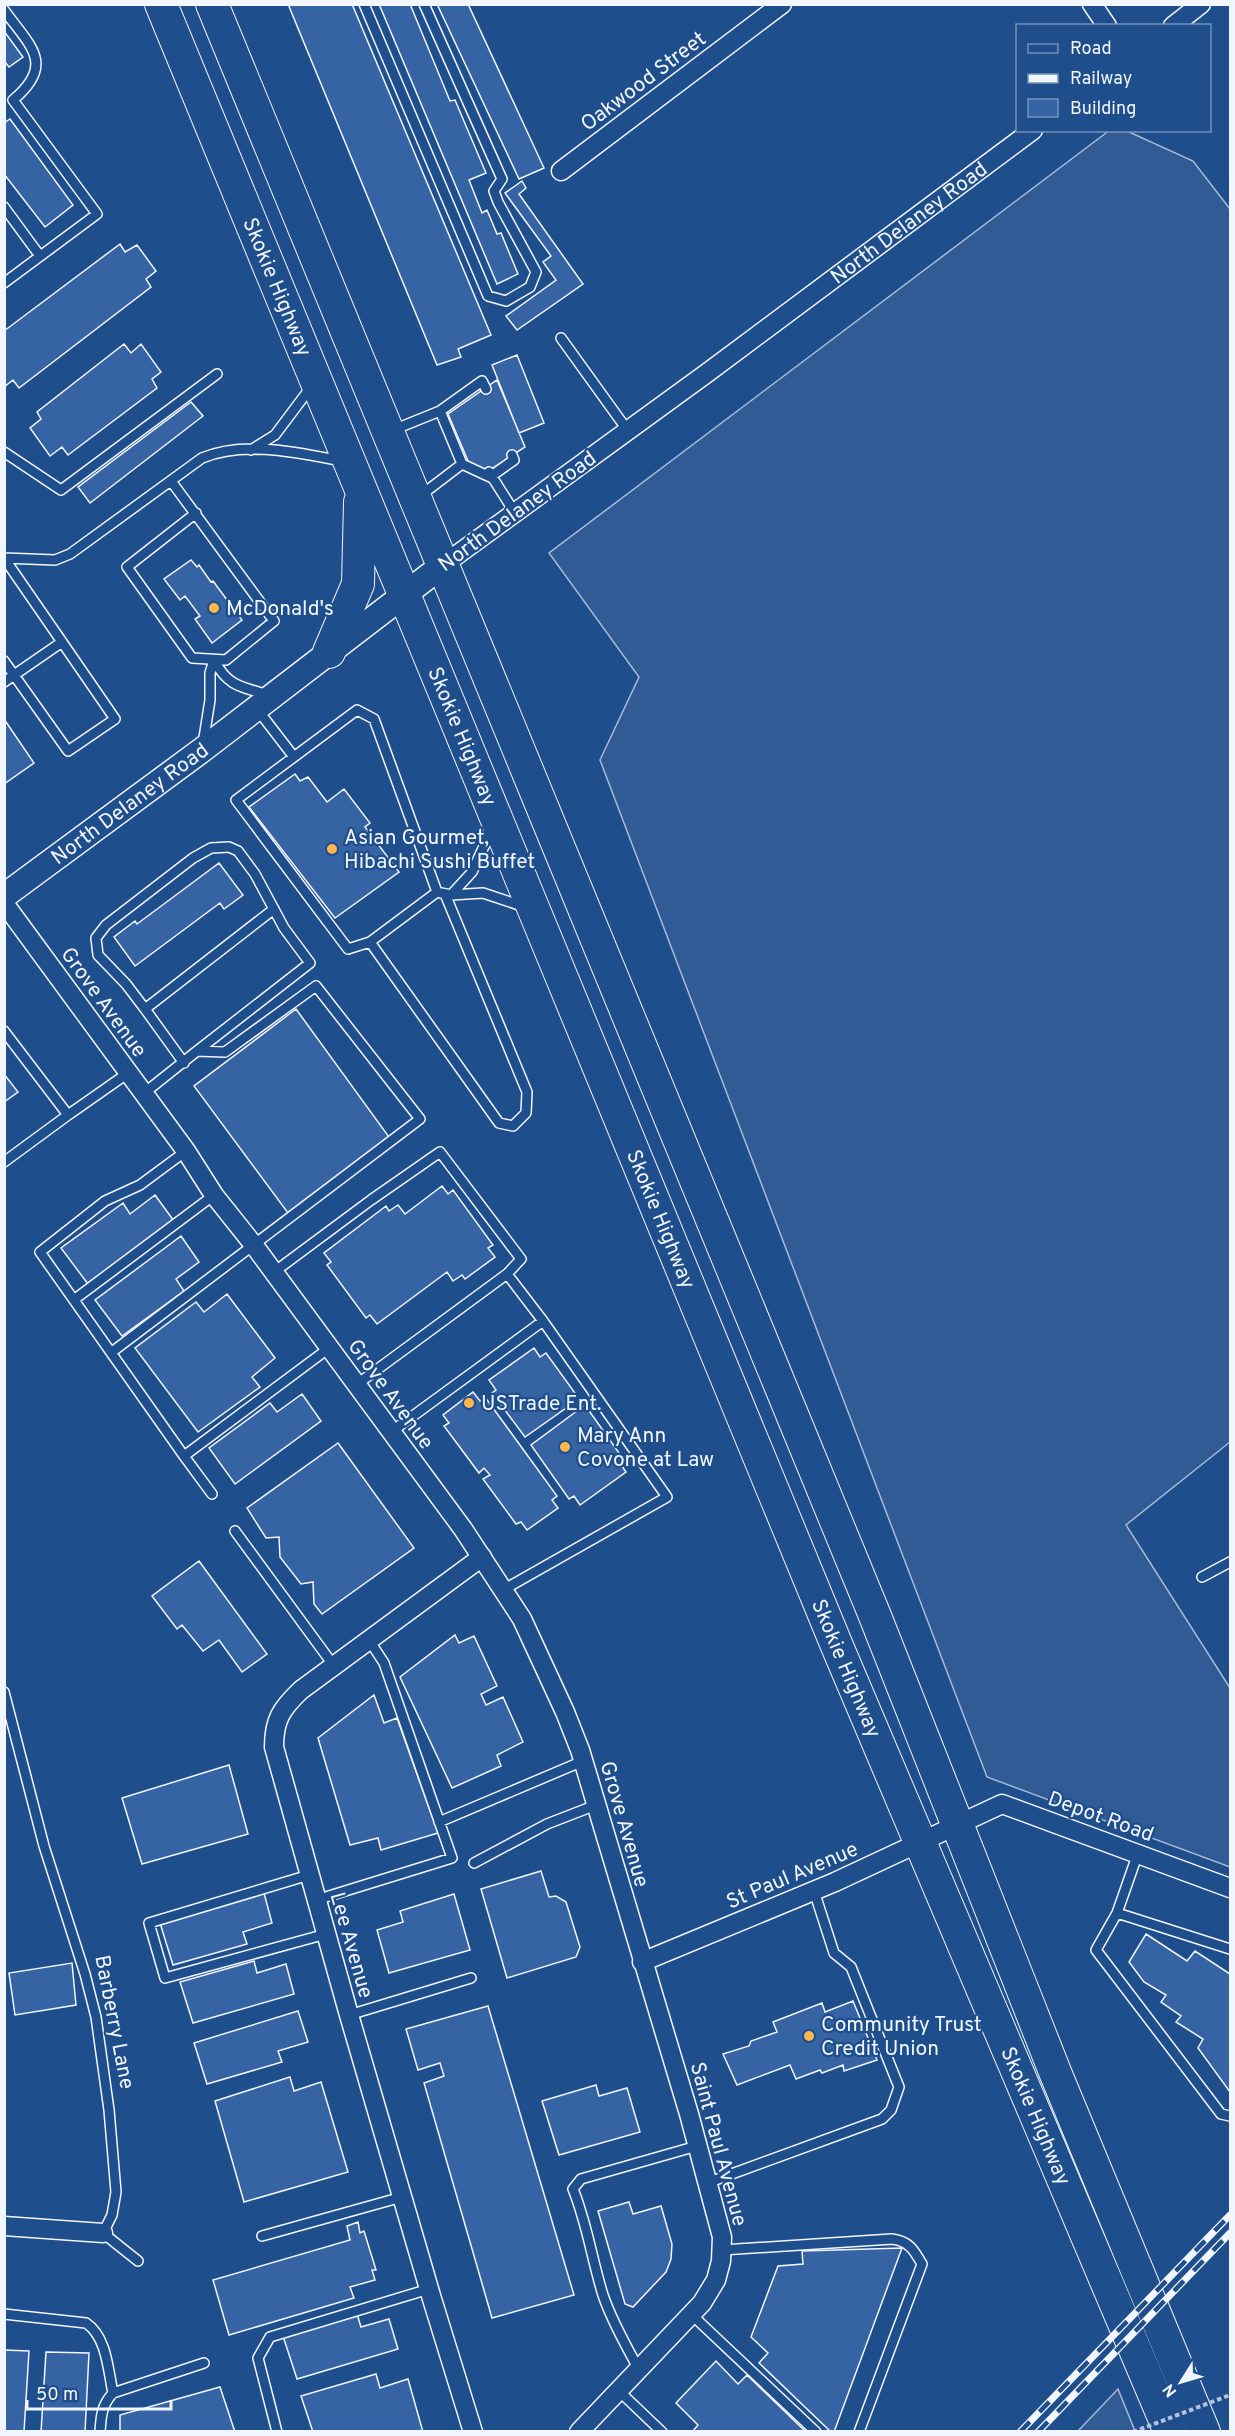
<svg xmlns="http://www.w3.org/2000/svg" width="1235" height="2436" font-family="Overpass,sans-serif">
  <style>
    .built { fill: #305b95; stroke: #a8bbd7; stroke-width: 1.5 }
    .building { fill: #3563a3; stroke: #f2f6ff; stroke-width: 1.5 }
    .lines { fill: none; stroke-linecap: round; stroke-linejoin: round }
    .lane-casing { stroke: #f2f6ff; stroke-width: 12 }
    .street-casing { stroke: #f2f6ff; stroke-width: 21 }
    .secondary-casing { stroke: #f2f6ff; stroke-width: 27 }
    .highway-casing { stroke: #f2f6ff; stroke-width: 34 }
    .lane { stroke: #1f4e8c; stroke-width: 9 }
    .street { stroke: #1f4e8c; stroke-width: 18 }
    .secondary { stroke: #1f4e8c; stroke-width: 24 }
    .highway { stroke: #1f4e8c; stroke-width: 32 }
    .rail-casing { stroke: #f2f6ff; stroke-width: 7 }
    .rail { stroke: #1f4e8c; stroke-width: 4.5; stroke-dasharray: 14; stroke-linecap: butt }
    .path-bridge { stroke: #b3c4dc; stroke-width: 4; stroke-dasharray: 4.5 3; stroke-linecap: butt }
    .poi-dot { fill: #ffb74d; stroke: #1f4e8c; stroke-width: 2 }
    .labels { text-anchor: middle; stroke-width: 4.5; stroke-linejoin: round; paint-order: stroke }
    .street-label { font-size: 21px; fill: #f2f6ff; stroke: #1f4e8c }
    .poi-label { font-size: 21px; fill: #f2f6ff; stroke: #1f4e8c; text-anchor: start }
  </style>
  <rect width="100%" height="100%" fill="#1f4e8c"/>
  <path class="built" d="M1110,130L1127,131L1193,161L1230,209V1442L1126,1525L1230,1688V1867L987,1777L600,760L639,677L549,553Z
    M1118,2389L1135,2431H1078Z"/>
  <path class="building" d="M288,4H352L491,335L458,349L461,357L437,365Z
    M379,4H410L450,101L455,100L486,173L469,180L482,213L487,210L497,234L501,233L518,274L497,284Z
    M437,4H468L544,168L519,179Z
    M4,31L23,57L9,67L4,61Z
    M10,119L73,205L45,227L4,174V123Z
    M522,181L526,188L519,194L583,284L517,330L506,316L556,280L543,262L551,256L505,193Z
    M120,244L125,252L137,245L156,271L146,279L151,287L19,388L13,380L4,387V331Z
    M124,344L131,353L141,344L161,372L152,379L157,388L68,455L62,447L50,456L30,428L41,419L37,412Z
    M517,355L544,423L519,433L492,365Z
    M497,380L525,447L487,472L469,463L448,414Z
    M191,402L203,416L90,503L78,487Z
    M191,560L197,567L199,565L211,582L213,581L242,620L212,643L195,619L200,616L185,596L180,600L164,579Z
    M4,719L34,763L4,784Z
    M295,774L300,781L308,777L327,802L344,789L370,823L365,827L399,872L335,918L249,807Z
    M219,863L243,895L224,909L220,903L135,966L114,937L135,921L137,924Z
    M296,1009L389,1137L288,1213L194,1086Z
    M4,1074L18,1092L4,1102Z
    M442,1186L448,1194L453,1190L493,1245L488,1248L495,1257L465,1279L462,1275L453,1281L447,1272L377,1324L370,1315L366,1318L327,1265L331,1262L324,1253L386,1206L389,1211L398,1205L405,1214Z
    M155,1195L174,1221L88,1284L61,1248L123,1203L130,1214Z
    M181,1236L199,1262L176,1279L184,1291L122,1336L95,1300Z
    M227,1294L275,1358L252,1377L260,1387L198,1432L135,1348L196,1302L204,1312Z
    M534,1348L540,1357L546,1353L575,1393L566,1400L569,1406L525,1437L492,1393L496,1390L489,1380Z
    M473,1392L480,1401L485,1397L557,1496L552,1500L558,1508L527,1530L521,1522L516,1524L483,1479L490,1475L484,1468L479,1473L444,1426L449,1423L443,1415Z
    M302,1394L321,1421L235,1484L209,1448L270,1403L277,1412Z
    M585,1405L624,1460L620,1463L626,1472L580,1505L574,1496L569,1499L531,1445Z
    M338,1443L414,1548L322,1614L314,1604L313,1582L301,1584L280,1557L279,1537L266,1538L247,1508Z
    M199,1561L267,1654L242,1672L219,1640L203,1651L182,1625L177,1629L152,1596Z
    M455,1635L459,1643L474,1636L497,1686L481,1694L486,1705L503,1697L523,1742L497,1755L501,1766L452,1788L400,1677Z
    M374,1695L384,1723L397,1718L438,1833L381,1850L378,1838L350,1845L318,1738Z
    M229,1765L248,1834L142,1864L122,1798Z
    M541,1871L549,1897L556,1896L566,1902L580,1947L576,1957L507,1978L481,1889Z
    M264,1893L272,1923L243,1932L247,1944L173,1965L160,1923Z
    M454,1894L470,1950L389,1973L377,1930L403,1922L400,1911Z
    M1146,1934L1187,1961L1195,1951L1230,1974V2092L1198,2048L1203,2039L1176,2022L1181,2016L1161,2002L1166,1995L1144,1982L1129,1962Z
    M254,1961L257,1973L286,1964L294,1994L193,2023L180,1982Z
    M72,1963L76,2005L15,2015L9,1973Z
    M853,2001L877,2060L844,2071L843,2065L822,2073L820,2070L796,2079L790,2065L737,2085L723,2054L749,2046L751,2041L777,2032L773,2022L822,2003L825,2012Z
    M488,2006L574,2295L492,2318L424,2083L444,2076L440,2063L418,2070L406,2029Z
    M298,2011L308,2042L278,2051L282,2062L207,2084L194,2043Z
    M290,2077L294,2091L321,2082L348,2172L244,2202L215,2101Z
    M596,2085L599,2096L627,2088L640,2132L559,2155L542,2101Z
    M629,2202L633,2214L661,2206L672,2244L671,2259L666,2272L633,2307L625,2304L598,2211Z
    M358,2222L360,2233L364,2231L376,2270H372L375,2280L350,2287L354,2298L229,2335L213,2280L350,2240L347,2226Z
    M902,2248L834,2432H831L759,2363L768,2353L751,2337L778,2266L803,2264L802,2251Z
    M357,2314L361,2327L389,2319L398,2349L297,2379L283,2336Z
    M4,2350L29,2351L24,2432H4Z
    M46,2352L89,2353L85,2432H41Z
    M716,2361L738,2384L747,2375L806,2432H692L698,2425L676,2403Z
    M376,2374L380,2388L408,2379L423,2432H313L301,2396Z
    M220,2387L235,2432H120V2415Z"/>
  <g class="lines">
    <defs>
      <path id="lane" d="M364,4L488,296L506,301L530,287L536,272L498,202L494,191L502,179L424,4
        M4,10C30,46 56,64 13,100L97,214L4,283
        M4,207L40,256
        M561,338L628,431
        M440,411L482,381L486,389
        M393,430L440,411L462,464L490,477
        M251,450L275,435L311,387
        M4,452L61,490L217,374
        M489,472L515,513
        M490,477L514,460L512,455
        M171,481L274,621L226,660L192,658L127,567L196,513
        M420,496L462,464
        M4,558L55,560L70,554L202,458C244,440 299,453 342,461
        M4,558L62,642L4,682
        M214,660C228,687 242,687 269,695
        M4,661L68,751L115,719L62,642
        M257,709L294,757
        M203,744L210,700V673L214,660
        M437,892L370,942L348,949L236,800L357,710L374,719L437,892L451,895L483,893L525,907
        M451,895L472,872L492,829
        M370,942L499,1123L513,1126L526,1113L527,1092L445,894
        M145,1009L126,984L98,955L96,938L106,925L193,858L211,848L229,847L238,851L255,874L284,928L310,963L197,1051
        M4,1031L68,1115L4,1162
        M184,1063L145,1009L274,909
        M68,1115L128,1073
        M186,1151L140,1185L105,1201L40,1252L184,1456L212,1494
        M274,1272L371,1200L440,1152L521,1259L507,1274
        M75,1299L214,1195
        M112,1352L420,1119L316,986L225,1052L197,1051L143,1094
        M356,1385L507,1274L543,1321
        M391,1432L543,1321L667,1497L503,1590
        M184,1456L329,1348
        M235,1531L334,1666
        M1202,1577L1230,1562
        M4,1692L44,1846L85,1974L96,2017L109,2110L116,2192L112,2215L103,2233L138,2261
        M439,1822L583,1761
        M1138,1853L1117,1913L1096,1950L1221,2114L1230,2116
        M474,1863L547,1824L596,1805
        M309,1875L149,1923L165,1978L326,1934
        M316,1900L452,1858L384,1663L369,1640
        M1117,1913L1230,1949
        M349,2015L471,1978
        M707,2183L882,2119L891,2110L899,2087L851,1967L834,1953L814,1891
        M262,2236L402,2197
        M722,2250L892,2239C909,2241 914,2250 922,2264L859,2432
        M4,2314L86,2323C107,2337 108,2370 113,2393
        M691,2314L816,2432
        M639,2370C626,2345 612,2322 603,2295C592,2260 587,2223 573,2189L581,2179L697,2146
        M619,2391L662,2432
        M100,2432C101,2415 102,2405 113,2393L204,2363
        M277,2432L258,2358L270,2337L429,2289"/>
      <g id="street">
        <path d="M1092,4L1107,26"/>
        <path d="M1173,26L1201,4"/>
        <path d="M561,171L782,4"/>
        <path id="s1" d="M443,565L707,373L1033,130"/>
        <path d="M4,903L186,1151L214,1195L253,1244L463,1529L522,1619L565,1712L580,1750L689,2114L722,2237L721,2261L716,2280L702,2303L579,2432"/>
        <path d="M642,1962L835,1882L1002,1804L1230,1888"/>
        <path d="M4,2226L103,2233"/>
        <path d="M473,2432L432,2299L349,2015L274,1747C274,1720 281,1709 301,1690L482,1557"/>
      </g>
      <g id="secondary">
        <path id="s2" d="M4,896L202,750L443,565"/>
      </g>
      <g id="highway">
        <path id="s3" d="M161,4L837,1646L1170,2432"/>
        <path d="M212,4L875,1616L1055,2072L1204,2432"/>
        <path d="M329,652L358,584L360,502"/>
      </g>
    </defs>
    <use href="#lane" class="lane-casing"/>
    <use href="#street" class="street-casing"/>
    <use href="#secondary" class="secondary-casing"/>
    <use href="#highway" class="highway-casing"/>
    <use href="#lane" class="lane"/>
    <use href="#street" class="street"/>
    <use href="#secondary" class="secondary"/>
    <use href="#highway" class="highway"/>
    <defs>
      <path id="rail" d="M1020,2432L1230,2215
        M1038,2432L1230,2233"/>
    </defs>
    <use href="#rail" class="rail-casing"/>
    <use href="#rail" class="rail"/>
    <path class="path-bridge" d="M1133,2432L1230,2395"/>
  </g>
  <g class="poi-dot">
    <circle cx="214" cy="608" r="6"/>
    <circle cx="332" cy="849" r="6"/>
    <circle cx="469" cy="1403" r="6"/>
    <circle cx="565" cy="1447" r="6"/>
    <circle cx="809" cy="2036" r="6"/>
  </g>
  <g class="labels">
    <g class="street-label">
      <text transform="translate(643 81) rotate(-37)" y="7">Oakwood Street</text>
      <text dy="7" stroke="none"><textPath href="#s1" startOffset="578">North Delaney Road</textPath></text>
      <text dy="7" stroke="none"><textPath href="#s3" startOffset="306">Skokie Highway</textPath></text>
      <text transform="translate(517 511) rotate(-36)" y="7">North Delaney Road</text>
      <text dy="7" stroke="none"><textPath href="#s3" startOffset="792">Skokie Highway</textPath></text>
      <text dy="7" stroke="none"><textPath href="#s2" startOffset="156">North Delaney Road</textPath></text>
      <text transform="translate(104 1002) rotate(54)" y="7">Grove Avenue</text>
      <text dy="7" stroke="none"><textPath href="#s3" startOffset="1314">Skokie Highway</textPath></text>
      <text transform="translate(391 1394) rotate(54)" y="7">Grove Avenue</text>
      <text dy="7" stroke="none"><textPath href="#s3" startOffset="1800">Skokie Highway</textPath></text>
      <text transform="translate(1101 1816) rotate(20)" y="7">Depot Road</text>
      <text transform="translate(625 1824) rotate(74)" y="7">Grove Avenue</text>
      <text transform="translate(792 1875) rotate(-23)" y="7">St Paul Avenue</text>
      <text transform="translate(352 1945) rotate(74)" y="7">Lee Avenue</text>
      <text transform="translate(115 2022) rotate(79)" y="7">Barberry Lane</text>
      <text dy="7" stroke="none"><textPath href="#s3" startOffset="2286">Skokie Highway</textPath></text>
      <text transform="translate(719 2144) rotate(75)" y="7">Saint Paul Avenue</text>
    </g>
    <g class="poi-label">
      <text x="226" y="615">McDonald's</text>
      <text x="344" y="844">Asian Gourmet,<tspan x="344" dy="24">Hibachi Sushi Buffet</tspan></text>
      <text x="481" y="1410">USTrade Ent.</text>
      <text x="577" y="1442">Mary Ann<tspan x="577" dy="24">Covone at Law</tspan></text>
      <text x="821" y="2031">Community Trust<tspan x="821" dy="24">Credit Union</tspan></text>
    </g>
  </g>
  <rect width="1235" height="2436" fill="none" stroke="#f2f6ff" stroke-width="12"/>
  <rect x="1016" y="24" width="195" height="108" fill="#1f4e8c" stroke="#7391ba" stroke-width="1.5"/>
  <rect x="1028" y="44" width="30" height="9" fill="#1f4e8c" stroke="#7391ba" stroke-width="1.5"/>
  <text x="1070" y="54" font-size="18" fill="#f2f6ff">Road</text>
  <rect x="1028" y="74" width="30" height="9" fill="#f2f6ff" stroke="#7391ba" stroke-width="1.5"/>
  <text x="1070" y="84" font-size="18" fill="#f2f6ff">Railway</text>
  <rect x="1028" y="99" width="30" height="18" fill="#3563a3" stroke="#7391ba" stroke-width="1.5"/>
  <text x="1070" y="114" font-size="18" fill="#f2f6ff">Building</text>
  <g transform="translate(1181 2382) rotate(233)" stroke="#1f4e8c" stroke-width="4.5" paint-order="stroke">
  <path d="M0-4.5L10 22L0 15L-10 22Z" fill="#f2f6ff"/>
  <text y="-9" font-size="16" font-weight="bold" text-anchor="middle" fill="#f2f6ff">N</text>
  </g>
  <path d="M27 2400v9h144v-9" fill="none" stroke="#f2f6ff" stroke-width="3"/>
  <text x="36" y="2400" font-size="18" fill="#f2f6ff" stroke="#1f4e8c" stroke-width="4.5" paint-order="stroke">50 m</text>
</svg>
